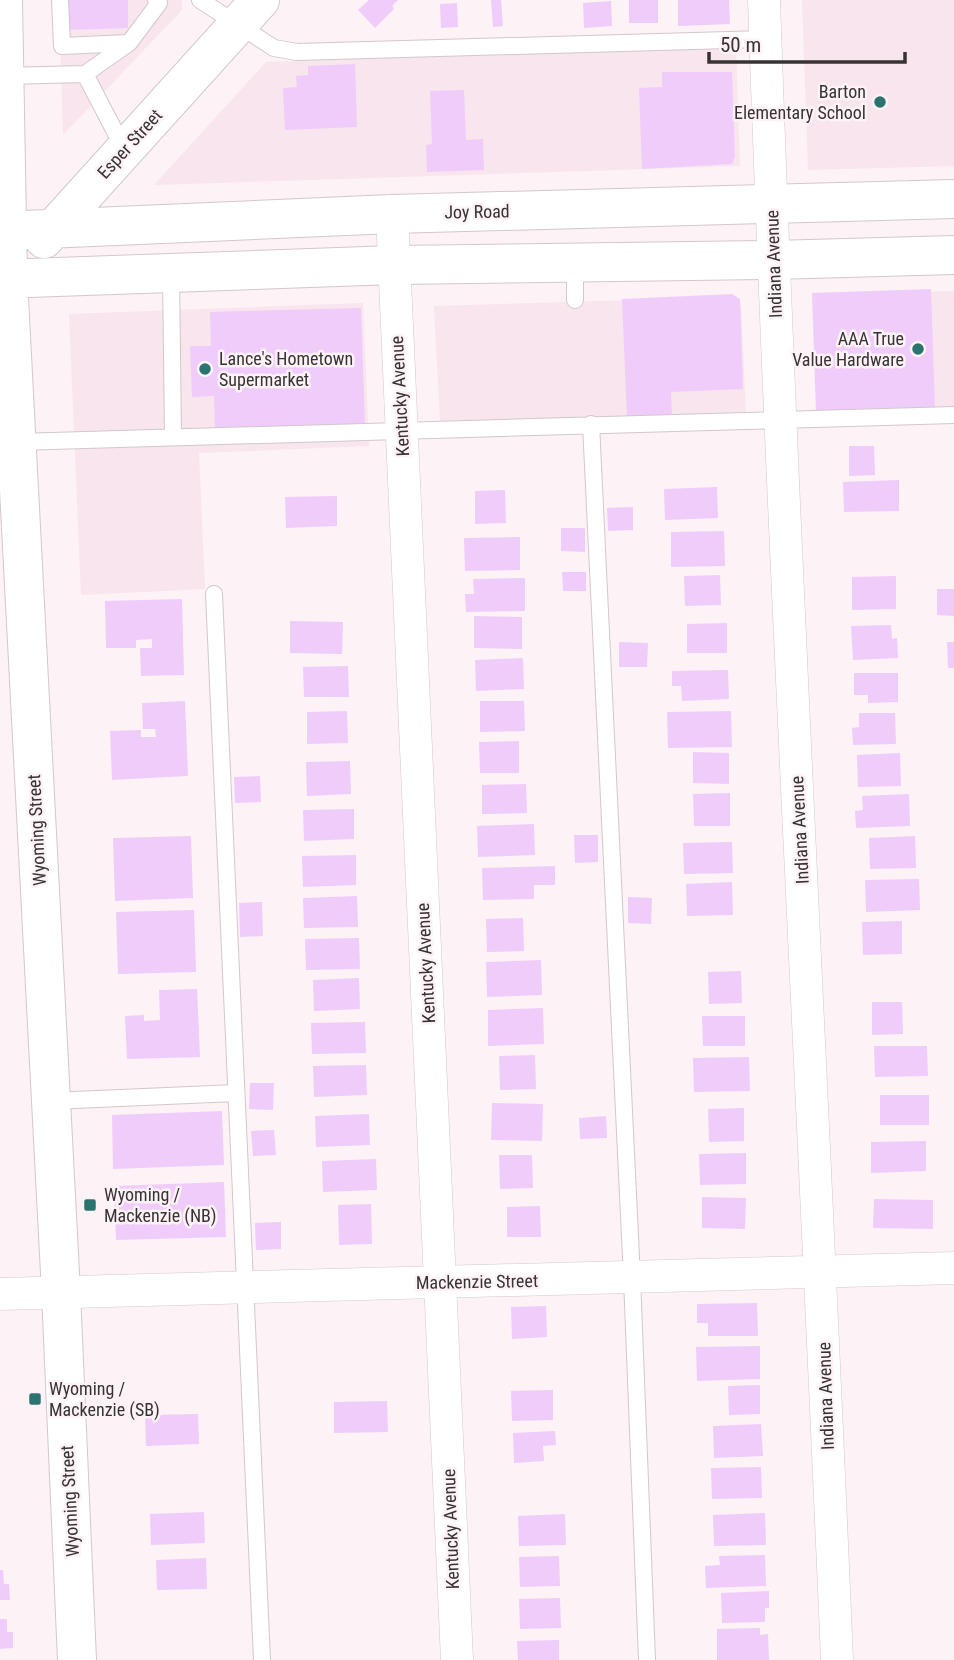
<svg xmlns="http://www.w3.org/2000/svg" width="954" height="1660" font-family="'Roboto Condensed',sans-serif">
  <style>
    .built { fill: #f8e5ed }
    .building { fill: #f0ccfa }
    .lines { fill: none; stroke-linecap: round; stroke-linejoin: round }
    .service-casing { stroke: #d2c8cc; stroke-width: 18 }
    .minor-casing { stroke: #d2c8cc; stroke-width: 33 }
    .tertiary-casing { stroke: #d2c8cc; stroke-width: 40 }
    .service { stroke: #fff; stroke-width: 16 }
    .minor { stroke: #fff; stroke-width: 32 }
    .tertiary { stroke: #fff; stroke-width: 38 }
    .poi-dot { fill: #2a736f; stroke: #fdf2f6; stroke-width: 2.5 }
    .labels { text-anchor: middle; stroke-width: 5; stroke-linejoin: round; paint-order: stroke }
    .poi-label { font-size: 18px; fill: #373335; stroke: #fdf2f6; text-anchor: start }
    .street-label { font-size: 18px; fill: #373335; stroke: #fdf2f6 }
  </style>
  <rect width="100%" height="100%" fill="#fdf2f6"/>
  <path class="built" d="M59,0H182V10L63,135Z
    M802,0H954V166L808,170Z
    M736,46L740,166L154,185L266,62Z
    M954,291V407L818,411L814,293Z
    M732,297L741,305L746,414L440,421L434,306Z
    M363,303L369,446L199,453L205,589L81,595L69,314Z"/>
  <path class="building" d="M66,0H128V28L67,30Z
    M369,0H398L392,6L394,9L375,28L358,10Z
    M491,0H501L503,26L493,27Z
    M629,0H658V23H629Z
    M678,0H729L730,24L678,26Z
    M611,1L612,26L584,28L583,3Z
    M457,3L458,27L441,28L440,4Z
    M355,64L357,127L285,130L283,88L297,87L296,76L308,75V66Z
    M662,72H732L735,157L732,164L642,169L639,88L662,87Z
    M464,90L466,140L483,139L484,170L427,172L426,145L432,144L430,91Z
    M931,289L935,409L816,413L812,293Z
    M732,294L740,299L743,389L671,392L672,415L627,417L622,299Z
    M361,308L365,426L215,430L214,396L192,397L190,346H211L210,312Z
    M849,446H874L875,475L849,476Z
    M899,480V511L844,512L843,482Z
    M717,487L718,518L665,520L664,489Z
    M505,490L506,523L475,524V491Z
    M337,496V526L286,528L285,497Z
    M633,507V530L608,531L607,508Z
    M561,528H585V552L561,551Z
    M724,531L725,566L671,567V532Z
    M520,537V570L465,571L464,538Z
    M562,572H586V591H563Z
    M720,575L721,605L685,606L684,576Z
    M896,576V609L852,610V577Z
    M525,578V611L466,612L465,594H474L473,579Z
    M937,589H954V616L937,615Z
    M182,599L184,675L141,676L140,648H152V639L136,640V648H106L105,601Z
    M474,616L522,617V649L474,648Z
    M290,621L343,622L342,654L290,653Z
    M727,623V653H687V624Z
    M891,625L892,639L897,638L898,658L853,660L851,626Z
    M619,642L648,643L647,667H619Z
    M947,642H954V668H948Z
    M523,658L524,689L476,691L475,660Z
    M348,666L349,697H304L303,667Z
    M728,670L729,699L682,701L681,686H672V671Z
    M854,673H898V702L868,703V695H854Z
    M185,701L188,776L112,780L110,731L141,730V737H156L155,729H143L142,703Z
    M480,701H524L525,731L480,732Z
    M347,711L348,743L307,744V712Z
    M731,711L732,747L668,748L667,712Z
    M859,713H895L896,744L853,745L852,728L859,727Z
    M519,741V773H480L479,742Z
    M693,752L729,753V784L693,783Z
    M900,753L901,786L858,787L857,755Z
    M350,761L351,794L307,796L306,762Z
    M260,776L261,802L235,803L234,777Z
    M526,784L527,813L482,814V785Z
    M730,793V826H694L693,794Z
    M909,794L910,826L856,828L855,811L863,810L862,796Z
    M354,809V839L304,841L303,810Z
    M534,824L535,855L478,857L477,826Z
    M574,835H598V862L575,863Z
    M191,836L193,898L115,901L113,838Z
    M915,836L916,868L870,869L869,838Z
    M732,842L733,873L684,874L683,843Z
    M356,855V885L303,887L302,856Z
    M555,866V885H534V899L483,900L482,868Z
    M919,879L920,910L866,912L865,880Z
    M732,882L733,915L687,916L686,884Z
    M357,896L358,927L304,928L303,898Z
    M628,897L652,898L651,924L628,923Z
    M262,902L263,936L240,937L239,903Z
    M194,910L196,972L118,974L116,912Z
    M523,918L524,951L487,952L486,919Z
    M902,921V954L863,955L862,922Z
    M359,938L360,969L306,970L305,939Z
    M541,960L542,995L487,997L486,962Z
    M741,971L742,1003L709,1004L708,972Z
    M359,978L360,1009L314,1011L313,980Z
    M197,989L200,1057L127,1059L125,1016L144,1015V1021L160,1020L159,990Z
    M872,1002H902L903,1034L872,1035Z
    M543,1008L544,1044L488,1046V1010Z
    M702,1016H745V1046H703Z
    M365,1022L366,1053L312,1054L311,1023Z
    M874,1046H927L928,1076L875,1077Z
    M535,1055L536,1089L500,1090L499,1056Z
    M749,1057L750,1091L694,1092L693,1058Z
    M366,1065L367,1095L314,1097L313,1066Z
    M250,1083H274L273,1110L249,1109Z
    M880,1095H929V1125H880Z
    M492,1103L543,1104L542,1141L491,1140Z
    M744,1108V1141L709,1142L708,1109Z
    M222,1111L224,1165L113,1169L112,1115Z
    M369,1114L370,1145L316,1147L315,1116Z
    M606,1116L607,1138L580,1139L579,1118Z
    M274,1130L276,1155L253,1156L251,1131Z
    M926,1141V1171L871,1173V1142Z
    M746,1153V1184L700,1185L699,1154Z
    M499,1155H532L533,1188L500,1189Z
    M376,1159L377,1190L323,1192L322,1161Z
    M224,1182L226,1237L116,1240L114,1186Z
    M702,1197L746,1198L745,1229L702,1228Z
    M874,1199L933,1200V1229L873,1228Z
    M371,1204L372,1244L339,1245L338,1205Z
    M540,1206L541,1237H507V1207Z
    M281,1222V1249L256,1250L255,1223Z
    M757,1303L758,1336H708V1323H697V1304Z
    M546,1306L547,1337L512,1339L511,1307Z
    M760,1346V1379L697,1381L696,1347Z
    M760,1385V1414L729,1415L728,1386Z
    M553,1390V1420L512,1421L511,1391Z
    M387,1401L388,1432L334,1433V1402Z
    M198,1414L199,1444L146,1446L145,1415Z
    M761,1424L763,1456L714,1458L713,1426Z
    M555,1431L556,1445L543,1446L544,1461L514,1463L513,1433Z
    M761,1467L762,1498L712,1499L711,1468Z
    M204,1512L205,1543L151,1545L150,1514Z
    M765,1513L766,1545L714,1546L713,1515Z
    M565,1514L566,1545L519,1546L518,1516Z
    M765,1555L766,1586L706,1588L705,1566L720,1565L719,1556Z
    M559,1556L560,1586L520,1587L519,1557Z
    M206,1558L207,1589L157,1590L156,1560Z
    M0,1570H3L4,1584H9L10,1600H0Z
    M769,1591V1608H765V1622L722,1623L721,1593Z
    M560,1598L561,1628L520,1629L519,1599Z
    M0,1619H7V1632H13V1648L0,1649Z
    M760,1628V1635L768,1634L769,1660H717V1629Z
    M559,1640V1660H518L517,1641Z"/>
  <g class="lines">
    <defs>
      <path id="service" d="M60,0L62,46L129,43
        M200,0L274,48L297,52L766,39
        M85,74L124,149
        M4,76L85,74L129,43L159,3L156,0
        M171,273L173,437
        M575,300V263
        M591,424L632,1278L647,1660
        M17,442L954,415
        M214,594L262,1660
        M51,1101L236,1093"/>
      <path id="minor" d="M764,0C783,554 814,1107 837,1660
        M392,214L457,1660
        M0,1294L954,1268"/>
      <path id="tertiary" d="M3,0L8,279L61,1292L77,1660
        M0,231L392,214L954,199
        M44,239L260,0
        M0,279L394,265L773,260L954,255"/>
    </defs>
    <use href="#service" class="service-casing"/>
    <use href="#minor" class="minor-casing"/>
    <use href="#tertiary" class="tertiary-casing"/>
    <use href="#service" class="service"/>
    <use href="#minor" class="minor"/>
    <use href="#tertiary" class="tertiary"/>
  </g>
  <g class="poi-dot">
    <circle cx="880" cy="102" r="7"/>
    <circle cx="918" cy="349" r="7"/>
    <circle cx="205" cy="369" r="7"/>
    <rect x="83" y="1198" width="14" height="14" rx="3.5"/>
    <rect x="28" y="1392" width="14" height="14" rx="3.5"/>
  </g>
  <g class="labels">
    <g class="poi-label">
      <text x="866" y="98" text-anchor="end">Barton<tspan x="866" dy="21">Elementary School</tspan></text>
      <text x="904" y="345" text-anchor="end">AAA True<tspan x="904" dy="21">Value Hardware</tspan></text>
      <text x="219" y="365">Lance's Hometown<tspan x="219" dy="21">Supermarket</tspan></text>
      <text x="104" y="1201">Wyoming /<tspan x="104" dy="21">Mackenzie (NB)</tspan></text>
      <text x="49" y="1395">Wyoming /<tspan x="49" dy="21">Mackenzie (SB)</tspan></text>
    </g>
    <g class="street-label">
      <text transform="translate(130 144) rotate(-48)" y="6">Esper Street</text>
      <text transform="translate(477 212) rotate(-1)" y="6">Joy Road</text>
      <text transform="translate(774 264) rotate(-92)" y="6">Indiana Avenue</text>
      <text transform="translate(400 396) rotate(-93)" y="6">Kentucky Avenue</text>
      <text transform="translate(37 830) rotate(-93)" y="6">Wyoming Street</text>
      <text transform="translate(800 830) rotate(-93)" y="6">Indiana Avenue</text>
      <text transform="translate(426 963) rotate(-93)" y="6">Kentucky Avenue</text>
      <text transform="translate(477 1282) rotate(-1)" y="6">Mackenzie Street</text>
      <text transform="translate(826 1396) rotate(-92)" y="6">Indiana Avenue</text>
      <text transform="translate(70 1501) rotate(-93)" y="6">Wyoming Street</text>
      <text transform="translate(451 1529) rotate(-92)" y="6">Kentucky Avenue</text>
    </g>
  </g>
  <path d="M709 52v10h196v-10" fill="none" stroke="#373335" stroke-width="3.5"/>
  <text x="720" y="52" font-size="21" fill="#373335" stroke="#fdf2f6" stroke-width="5" paint-order="stroke">50 m</text>
</svg>
